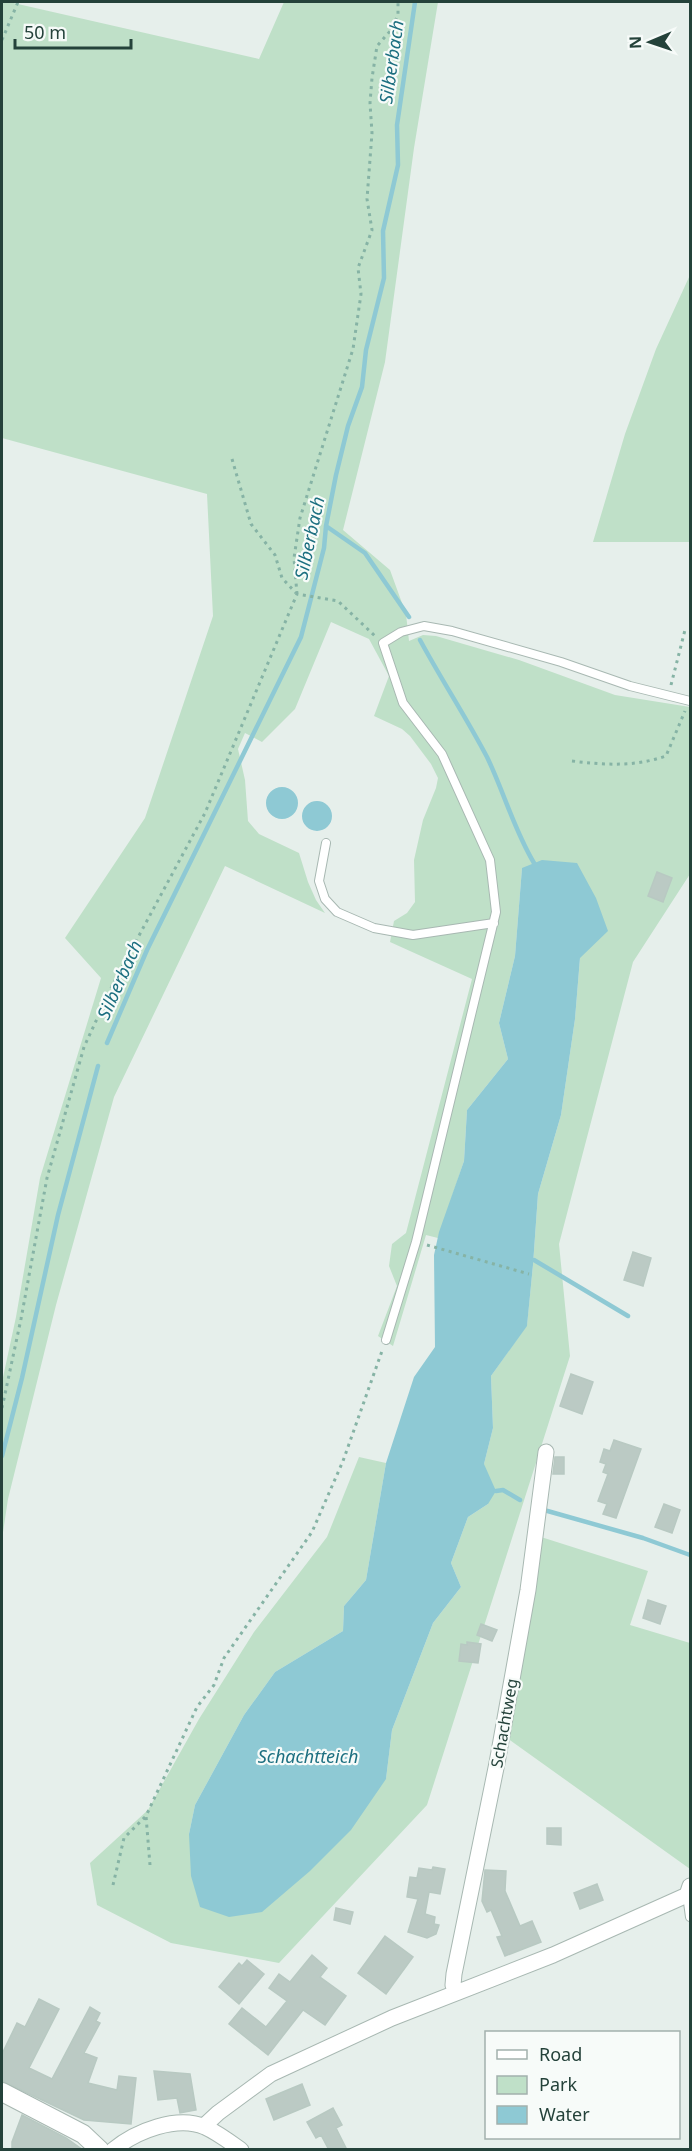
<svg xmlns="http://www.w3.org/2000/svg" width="692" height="2151" font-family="'Noto Sans',sans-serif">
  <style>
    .green { fill: #bfe0c8 }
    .water { fill: #8ec9d4 }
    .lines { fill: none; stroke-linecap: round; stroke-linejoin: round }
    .stream { stroke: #8ec9d4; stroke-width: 4.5 }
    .building { fill: #bbcac4; stroke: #b8c9c2; stroke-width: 1.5 }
    .service-casing { stroke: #a8b8b2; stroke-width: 10 }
    .minor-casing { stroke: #a8b8b2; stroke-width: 17 }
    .tertiary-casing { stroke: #a8b8b2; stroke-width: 20 }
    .path { stroke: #86b3a5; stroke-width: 3; stroke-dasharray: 3 4.5; stroke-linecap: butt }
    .service { stroke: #fff; stroke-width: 8 }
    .minor { stroke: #fff; stroke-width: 15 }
    .tertiary { stroke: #fff; stroke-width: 18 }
    .labels { text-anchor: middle; stroke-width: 4.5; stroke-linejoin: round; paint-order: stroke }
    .street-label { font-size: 16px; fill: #24423a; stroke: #f7fbf9 }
    .water-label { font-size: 18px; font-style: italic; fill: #1c6f80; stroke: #f7fbf9 }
  </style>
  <rect width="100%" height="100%" fill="#e6efeb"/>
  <path class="green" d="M2,2H9L259,59L284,2H438L414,148L385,362L343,530L390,570L406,614L409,641L423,635L436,636L519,660L615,695L690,707V874L633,962L559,1244L570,1356L427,1805L279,1963L171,1943L97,1905L90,1863L148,1810L199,1719L254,1632L327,1537L359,1457L386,1463L366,1580L344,1606L343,1631L275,1672L244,1715L195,1805L189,1834L386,1779L392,1730L433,1623L461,1587L451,1563L468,1517L488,1504L484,1464L493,1428L491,1376L527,1325L533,1265L538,1194L561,1115L575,1019L580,958L522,868L515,956L499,1023L508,1059L467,1110L464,1161L438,1238L426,1235L393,1346L378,1336L397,1286L389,1266L392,1244L406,1233L472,979L390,942L394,921L407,913L415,902L414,860L423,820L436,788L438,778L431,764L410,736L402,729L374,716L389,676L369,639L331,622L295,709L262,742L245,733L238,749L245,780L248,821L259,834L299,853L308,882L316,900L325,913L225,866L114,1097L56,1305L8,1499L2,1539V1382L16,1317L40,1178L101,978L65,938L145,818L213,616L207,494L2,438Z
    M690,275V542H593L625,434L656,349Z
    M541,1537L648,1571L630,1625L690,1643V1869L507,1738Z"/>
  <path class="water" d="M266 803a16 16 0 1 1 32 0a16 16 0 1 1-32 0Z
    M302 816a15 15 0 1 1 30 0a15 15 0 1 1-30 0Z
    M542,860L577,863L596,898L608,931L580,958L575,1019L561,1115L538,1194L533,1265L527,1326L491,1376L493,1428L484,1464L496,1491L488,1504L468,1517L451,1563L461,1587L433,1623L392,1730L386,1779L351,1830L310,1871L262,1912L229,1917L200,1907L191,1876L189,1834L195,1805L244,1715L275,1672L343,1631L344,1606L366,1580L386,1463L414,1377L435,1347L434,1255L439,1232L464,1161L467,1110L508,1059L499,1023L515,956L522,868Z"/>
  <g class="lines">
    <path class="stream" d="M326,526L365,553L409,617
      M420,640C441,679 466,717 487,757C504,792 514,830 534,863
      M107,1043L147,950L301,637L324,548L326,526L336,475L348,426L362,387L366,350L384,278L383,231L398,165L397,125L415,2
      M534,1260L628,1316
      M2,1456L22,1378L58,1215L98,1066
      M496,1491L503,1490L520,1500
      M544,1510L643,1538L690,1555"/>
  </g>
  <path class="building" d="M657,872L672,878L663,902L648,896Z
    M633,1252L651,1258L643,1286L624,1280Z
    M571,1374L593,1382L582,1414L560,1406Z
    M614,1440L641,1449L616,1518L603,1514L607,1504L598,1501L608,1474L603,1472L606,1464L600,1462L604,1449L610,1451Z
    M555,1457H564V1474H553Z
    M664,1504L680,1510L672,1533L655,1527Z
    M648,1600L666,1606L660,1624L643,1618Z
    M481,1624L497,1630L492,1641L477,1635Z
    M467,1642L481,1644L478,1663L459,1661L461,1644L467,1645Z
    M547,1828H561V1845L547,1844Z
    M433,1867L445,1869L440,1894L429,1892L425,1914L435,1917L434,1924L439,1925L436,1934L427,1938L408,1932L418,1899L407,1897L410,1877L417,1878L419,1868L432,1870Z
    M485,1870L506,1871L505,1891L520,1926L532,1921L541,1942L505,1956L497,1937L502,1936L491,1910L487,1912L482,1901Z
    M597,1884L603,1900L580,1909L574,1893Z
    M336,1908L353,1912L350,1924L334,1920Z
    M385,1936L413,1957L386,1994L358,1973Z
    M312,1955L327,1968L320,1977L346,1996L325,2025L303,2010L268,2055L229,2024L242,2008L266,2027L287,2001L269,1988L279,1974L290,1982Z
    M247,1960L264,1974L239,2004L219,1987L239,1963L242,1966Z
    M39,1999L59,2009L29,2068L52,2079L90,2007L100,2013L96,2021L100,2023L84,2053L97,2058L88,2083L117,2090L119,2076L136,2078L131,2124L84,2120L2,2081V2054L17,2023L25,2027Z
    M154,2071L190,2074L196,2110L180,2113L177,2098L158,2100Z
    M302,2084L310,2105L274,2120L266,2099Z
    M333,2108L342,2125L336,2128L347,2150H329L321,2135L316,2138L307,2122Z
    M22,2115L66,2138L83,2150H12V2142Z"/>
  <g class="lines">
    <defs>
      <path id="service" d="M326,843L319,881L325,899L337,912L374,928L413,935L494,923
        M386,1340L416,1242L496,912L490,860L442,754L403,703L383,643L401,632L424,626L452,631L561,662L630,686L690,701
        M687,1895L690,1917"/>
      <path id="minor" d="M456,1992L453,1985L454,1974L497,1763L528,1590L546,1452
        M204,2126L218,2113L271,2074L392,2018L553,1955L687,1895L690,1886
        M113,2150C136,2131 177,2115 205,2127C218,2133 230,2142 241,2150"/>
      <path id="tertiary" d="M2,2092L83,2134L100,2150"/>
    </defs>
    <use href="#service" class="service-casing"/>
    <use href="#minor" class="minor-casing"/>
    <use href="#tertiary" class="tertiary-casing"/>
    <path class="path" d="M2,40L18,2
      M232,459L251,524L275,555L282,578L296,593
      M297,594L294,558L300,518L353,349L361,294L358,268L372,230L367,199L372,133L370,103L372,78L377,46L391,30L398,15V2
      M671,685L685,630
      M572,761C605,765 634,767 666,756L685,711
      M427,1245L529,1274
      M2,1408L21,1319L47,1178L84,1047L114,982L205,813L297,594L338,601L375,636
      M150,1865L146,1816L197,1707L214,1685L224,1658L312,1532L343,1461L382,1351
      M113,1885L124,1838L146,1816"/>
    <use href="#service" class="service"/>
    <use href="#minor" class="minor"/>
    <use href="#tertiary" class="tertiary"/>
  </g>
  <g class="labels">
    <g class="street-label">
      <text transform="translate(504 1723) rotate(-80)" y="6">Schachtweg</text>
    </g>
    <g class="water-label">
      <text transform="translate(392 62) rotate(-82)" y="6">Silberbach</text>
      <text transform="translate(310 538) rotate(-78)" y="6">Silberbach</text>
      <text transform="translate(120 980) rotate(-66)" y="6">Silberbach</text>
      <text x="308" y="1763">Schachtteich</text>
    </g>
  </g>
  <rect width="692" height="2151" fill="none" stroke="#24423a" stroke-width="6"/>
  <rect x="485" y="2031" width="195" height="108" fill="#f7fbf9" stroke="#a3b1ad" stroke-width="1.5"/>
  <rect x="497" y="2050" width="30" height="9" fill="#ffffff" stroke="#a3b1ad" stroke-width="1.5"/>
  <text x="539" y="2061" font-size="18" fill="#24423a">Road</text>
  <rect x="497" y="2076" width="30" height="18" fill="#bfe0c8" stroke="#a3b1ad" stroke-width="1.5"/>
  <text x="539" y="2091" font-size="18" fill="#24423a">Park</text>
  <rect x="497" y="2106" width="30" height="18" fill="#8ec9d4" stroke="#a3b1ad" stroke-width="1.5"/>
  <text x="539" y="2121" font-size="18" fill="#24423a">Water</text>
  <g transform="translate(650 42) rotate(268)" stroke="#f7fbf9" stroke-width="4.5" paint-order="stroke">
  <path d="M0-4.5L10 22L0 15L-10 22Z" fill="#24423a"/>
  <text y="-9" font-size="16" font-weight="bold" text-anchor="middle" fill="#24423a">N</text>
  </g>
  <path d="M15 39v9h116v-9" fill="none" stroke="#24423a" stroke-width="3"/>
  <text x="24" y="39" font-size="18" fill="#24423a" stroke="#f7fbf9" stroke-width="4.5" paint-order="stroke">50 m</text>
</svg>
